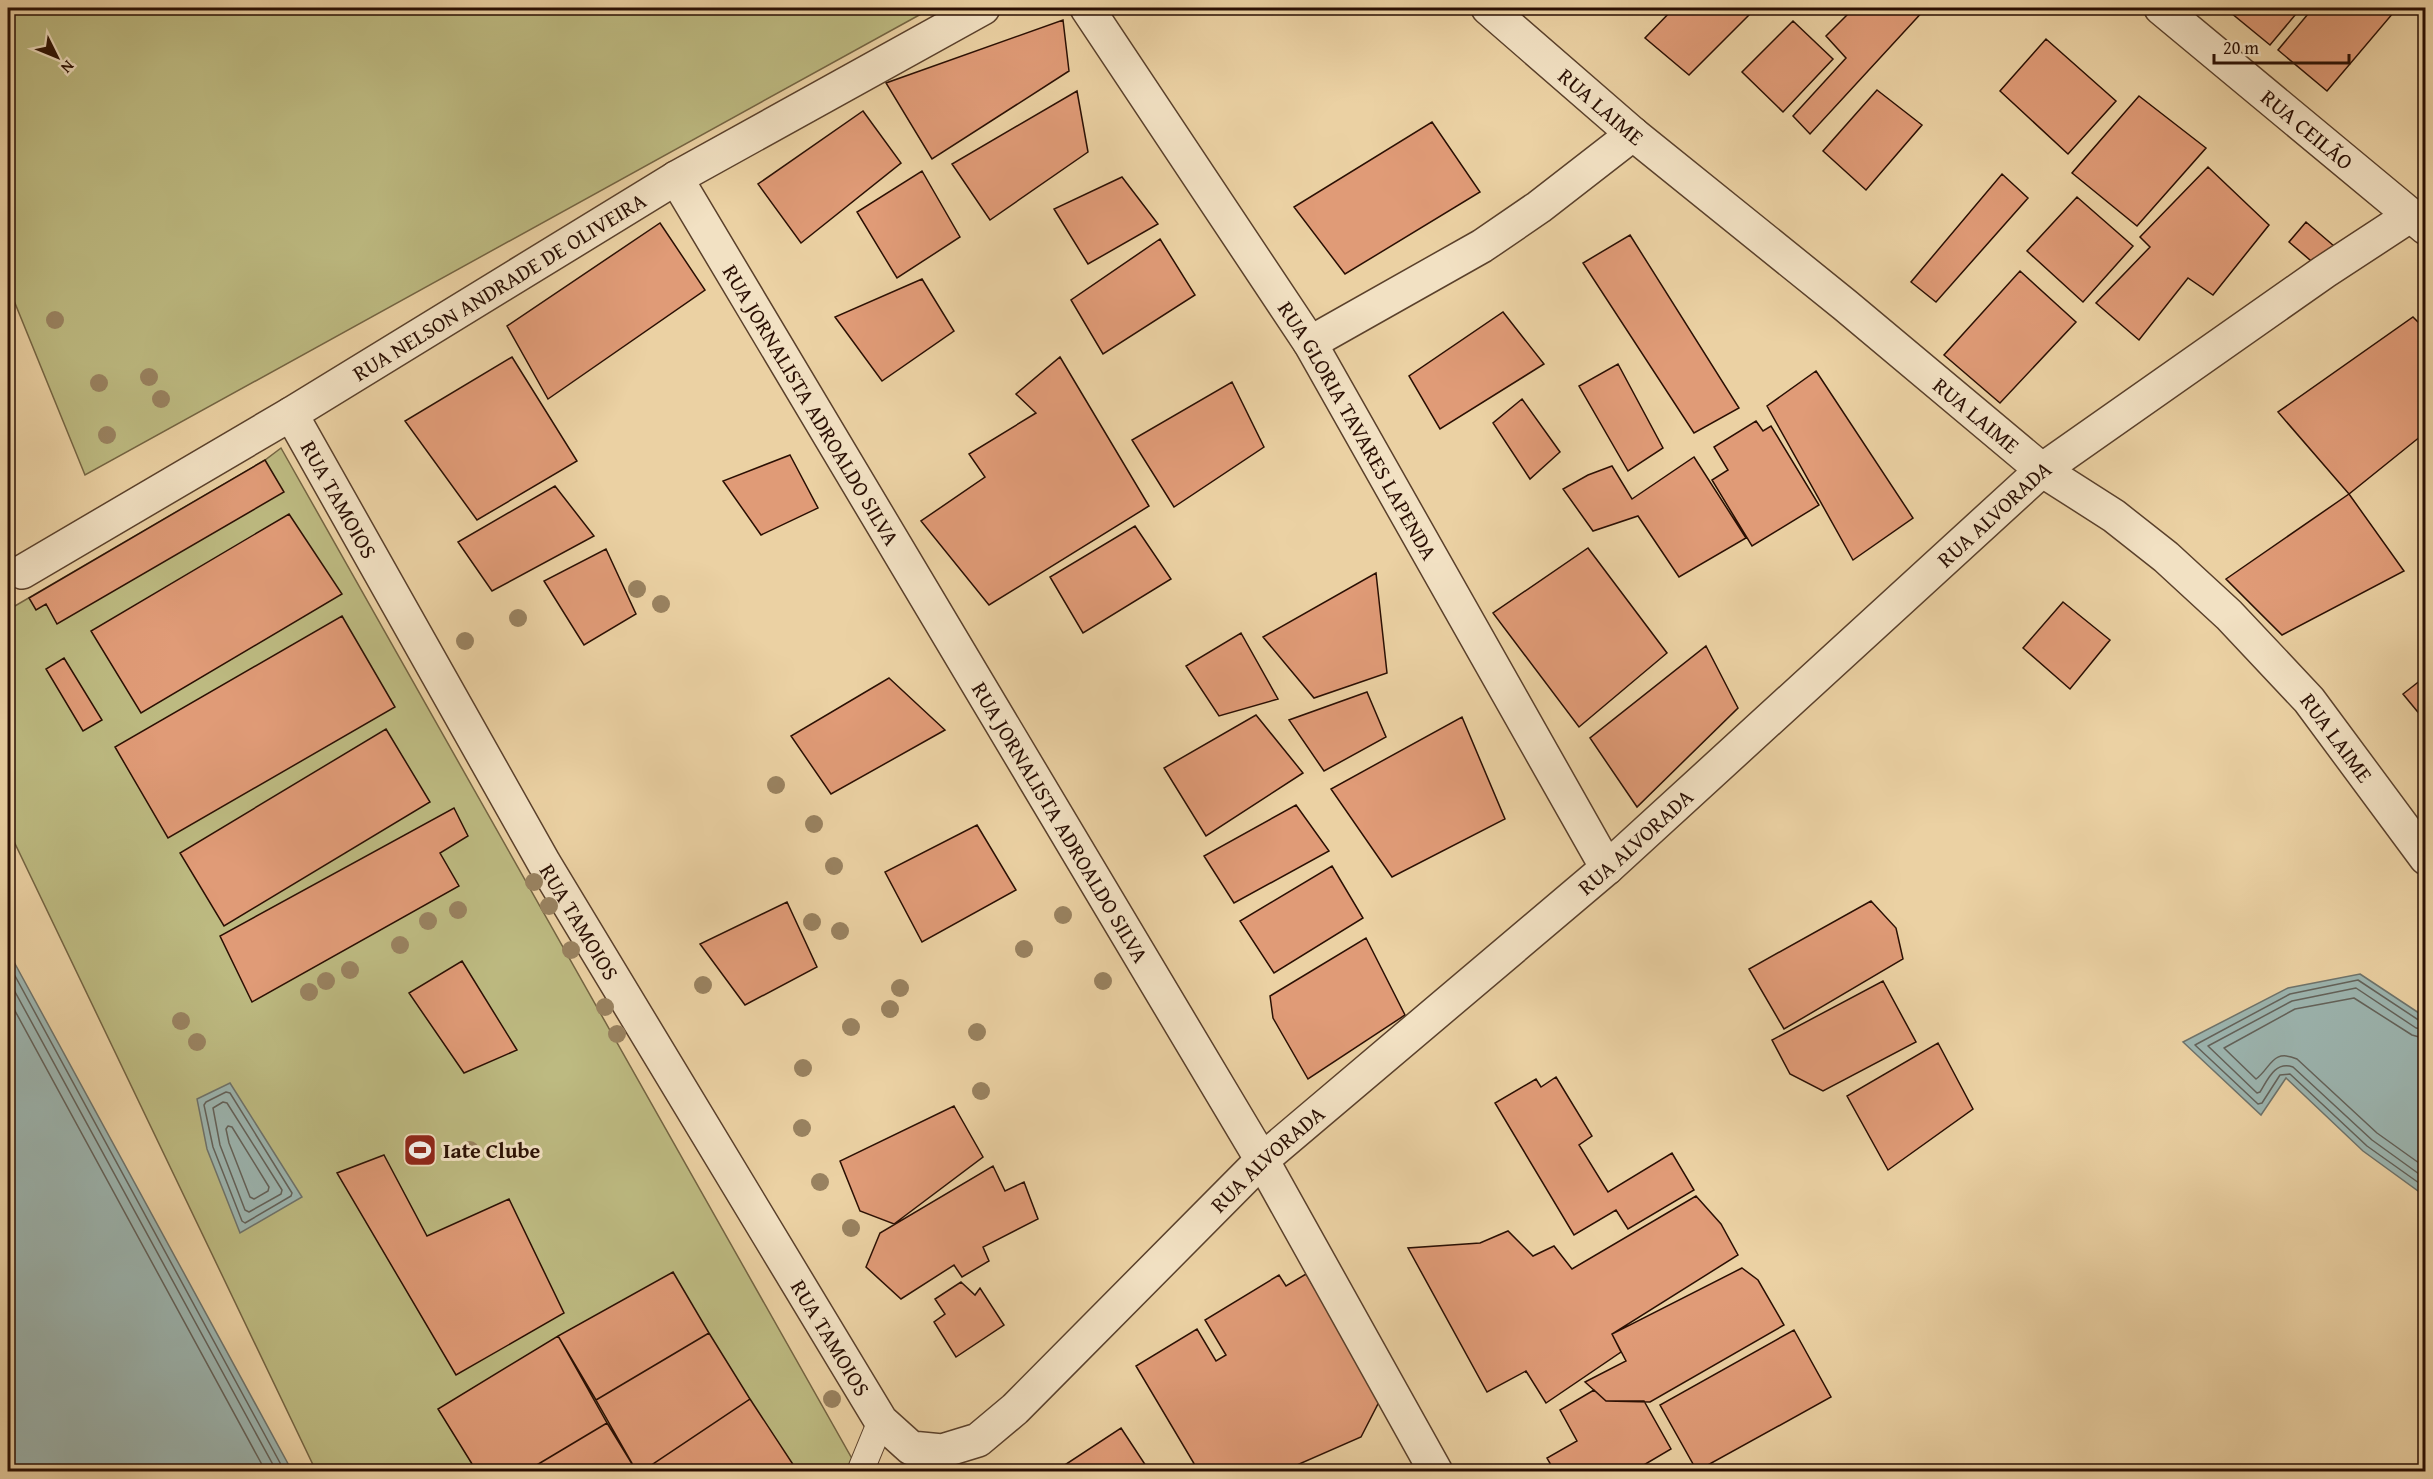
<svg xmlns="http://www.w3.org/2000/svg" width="2433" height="1479" font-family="'Gentium Book Plus',serif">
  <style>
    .green { fill: #bdba81; stroke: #746442; stroke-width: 1.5 }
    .water { fill: #9cb5b0; stroke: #6e736b; stroke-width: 1.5 }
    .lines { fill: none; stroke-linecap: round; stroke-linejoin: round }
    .shore { stroke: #63625a; stroke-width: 1.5 }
    .building { fill: #e09b77; stroke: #2a0f03; stroke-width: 1.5 }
    .lane-casing { stroke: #5a402b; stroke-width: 28 }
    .street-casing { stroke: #5a402b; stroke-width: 36 }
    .lane { stroke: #f2e1c3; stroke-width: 26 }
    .street { stroke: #f2e1c3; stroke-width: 33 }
    .tree { fill: #998260 }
    .labels { text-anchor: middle; stroke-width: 6; stroke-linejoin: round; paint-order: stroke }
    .street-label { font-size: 22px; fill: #2a0f03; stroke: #f2e1c3 }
    .poi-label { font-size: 22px; font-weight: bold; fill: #2a0f03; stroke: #f2e1c3; text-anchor: start }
  </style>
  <rect width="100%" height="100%" fill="#ebd1a3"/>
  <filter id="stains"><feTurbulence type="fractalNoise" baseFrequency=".00333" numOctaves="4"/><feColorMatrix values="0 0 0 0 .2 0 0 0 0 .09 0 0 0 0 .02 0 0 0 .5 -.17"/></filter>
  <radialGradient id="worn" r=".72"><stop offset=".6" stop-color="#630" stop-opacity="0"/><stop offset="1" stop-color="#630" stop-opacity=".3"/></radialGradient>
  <path class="green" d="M8,8H932L85,475L8,286Z
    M281,448L859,1471H316L8,829V610L265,460Z"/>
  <path class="water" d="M8,951L292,1471H8Z
    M2360,974L2425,1017V1196L2363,1151L2286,1078L2261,1115L2183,1042L2288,988Z
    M230,1083L302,1197L240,1233L207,1149L197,1099Z"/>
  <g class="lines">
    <path class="shore" d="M8,963L285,1472
      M8,979L277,1472
      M8,998L266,1472
      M2426,1022L2420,1021L2358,980L2290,994L2195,1045L2258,1104L2262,1103L2280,1075L2290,1074L2367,1146L2426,1188
      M2426,1030L2416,1028L2356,988L2292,1001L2208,1046L2257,1093L2260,1092C2268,1079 2275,1061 2293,1067L2372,1140L2426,1179
      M2426,1039L2412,1035L2354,998L2295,1009L2224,1048L2256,1079C2271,1068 2272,1048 2297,1059L2377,1133L2426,1168
      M226,1092L230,1093L292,1193L291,1196L245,1223L242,1221L213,1147L204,1105L206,1102Z
      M223,1102L227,1103L282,1190L281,1194L249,1212L245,1210L220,1145L213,1108Z
      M228,1126L232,1127L269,1187L268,1191L254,1199L250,1197L229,1143L226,1129Z"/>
  </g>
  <path class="building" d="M1674,8H1756L1689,75L1645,38Z
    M1854,8H1926L1810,134L1793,116L1846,58L1826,36Z
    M2225,8H2301L2270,45Z
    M2313,8H2388L2394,12L2327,91L2278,50Z
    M1063,20L1069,71L932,159L886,83Z
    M1793,21L1833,59L1783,112L1742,72Z
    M2046,39L2116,101L2068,154L2000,91Z
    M1877,90L1922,125L1866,190L1823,151Z
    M1077,91L1088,152L990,220L952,164Z
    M2139,96L2206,148L2137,226L2072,173Z
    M863,111L901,163L801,243L758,184Z
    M1432,122L1480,192L1345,274L1294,207Z
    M2208,167L2269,225L2213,295L2188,278L2139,340L2096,303L2150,247L2140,237Z
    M922,171L960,237L897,278L857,212Z
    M2002,174L2028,198L1936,302L1911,282Z
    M1122,177L1158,224L1088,264L1054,209Z
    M2077,197L2133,246L2083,302L2027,251Z
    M2306,222L2341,252L2324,272L2289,242Z
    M660,223L705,290L548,399L507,326Z
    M1630,235L1739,408L1694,433L1583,263Z
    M1160,239L1195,295L1103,354L1071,300Z
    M2020,271L2076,322L2000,403L1944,355Z
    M922,279L954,331L882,381L835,317Z
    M1503,312L1544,364L1440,429L1409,376Z
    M2413,317L2426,330V432L2349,494L2278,412Z
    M512,357L577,461L477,520L405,421Z
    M1060,357L1149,506L989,605L921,521L985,477L969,454L1036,413L1016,394Z
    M1618,364L1663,448L1628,471L1579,386Z
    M1816,371L1913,518L1853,560L1767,406Z
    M1232,382L1264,447L1174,507L1132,440Z
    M1522,399L1560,452L1530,479L1493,423Z
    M1756,421L1763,431L1771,426L1819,505L1752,546L1712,480L1728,470L1714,447Z
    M790,455L818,508L761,535L723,481Z
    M1694,457L1746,538L1679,577L1638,516L1593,531L1563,489L1588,475L1612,466L1632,499Z
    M265,460L284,492L57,624L46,604L36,610L29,598Z
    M555,486L594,536L492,591L458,542Z
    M2349,494L2404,571L2282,635L2226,579Z
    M289,514L342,594L141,713L91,631Z
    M1135,526L1171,579L1083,633L1050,577Z
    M1588,548L1667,653L1579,727L1493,613Z
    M606,549L636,614L584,645L544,581Z
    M1376,573L1387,673L1314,698L1263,637Z
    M2063,602L2110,640L2070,689L2023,648Z
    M342,616L395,707L168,838L115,747Z
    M1241,633L1278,699L1219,716L1186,666Z
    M1706,646L1738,708L1637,807L1590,738Z
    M64,658L102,720L83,731L46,669Z
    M2426,676V722L2403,694Z
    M889,678L945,730L831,794L791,736Z
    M1367,692L1386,737L1324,771L1289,720Z
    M1256,715L1303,773L1206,836L1164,768Z
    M1462,717L1505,819L1392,877L1331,789Z
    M386,729L430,802L224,926L180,853Z
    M1296,805L1329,851L1234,903L1204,856Z
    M454,808L468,836L440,853L459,886L252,1002L220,936Z
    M977,825L1016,890L922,942L885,872Z
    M1332,866L1363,918L1274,973L1240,921Z
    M1871,901L1896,928L1903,959L1784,1029L1749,969Z
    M787,902L817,967L745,1005L700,944Z
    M1366,938L1405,1015L1308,1079L1273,1018L1270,996Z
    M462,961L517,1050L464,1073L409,993Z
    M1883,981L1916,1042L1823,1091L1790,1074L1772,1040Z
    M1938,1043L1973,1109L1888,1170L1847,1096Z
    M1556,1077L1592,1136L1579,1145L1608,1192L1672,1153L1694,1190L1628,1229L1616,1210L1574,1235L1495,1103L1536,1079L1541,1087Z
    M954,1106L983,1157L894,1224L860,1211L840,1161Z
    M384,1155L427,1236L509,1199L564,1313L456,1375L337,1173Z
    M993,1166L1005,1191L1024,1182L1038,1219L983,1247L989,1261L962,1277L954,1265L901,1299L866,1267L880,1233Z
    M1696,1196L1721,1224L1738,1255L1612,1334L1621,1352L1546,1403L1526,1371L1487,1392L1408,1248L1480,1243L1508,1231L1533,1256L1554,1246L1572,1269Z
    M1742,1268L1758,1280L1784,1325L1650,1402L1606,1401L1585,1382L1626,1361L1612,1334Z
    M673,1272L709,1333L596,1400L558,1336Z
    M1306,1274L1381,1398L1361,1437L1281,1472H1199L1136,1366L1197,1329L1216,1361L1226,1355L1205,1320L1279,1275L1286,1286Z
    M961,1282L975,1295L980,1288L1004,1325L956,1357L934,1322L945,1314L935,1299Z
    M1794,1330L1831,1397L1697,1471L1660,1405Z
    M709,1333L750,1399L641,1472H637L596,1400Z
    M558,1336L607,1423L525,1472H477L438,1409Z
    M1594,1390L1606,1401H1644L1671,1449L1632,1472H1555L1547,1458L1577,1441L1560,1410Z
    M750,1399L798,1472H641Z
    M607,1423L637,1472H525Z
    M1121,1428L1150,1472H1054Z"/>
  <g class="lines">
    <defs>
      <path id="lane" d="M860,1472L881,1421"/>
      <g id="street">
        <path id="s1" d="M1087,8L1310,343L1607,868"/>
        <path id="s2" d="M1488,8L1633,134L1845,305L2042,470L2114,516L2166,557L2229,615L2309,700L2426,858"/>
        <path id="s3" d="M2161,8L2426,228"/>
        <path id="s4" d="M676,178L1262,1160L1436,1472"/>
        <path d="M1310,343L1482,246L1539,207L1633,134"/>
        <path id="s5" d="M291,414L544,863L881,1421L911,1448L942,1451L978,1440L1015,1409L1262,1160L1607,868L2042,470L2324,272L2411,215"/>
        <path id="s6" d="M22,572L291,414L676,178L983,8"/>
      </g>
    </defs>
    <use href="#lane" class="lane-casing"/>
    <use href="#street" class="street-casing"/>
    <use href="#lane" class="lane"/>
    <use href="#street" class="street"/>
  </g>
  <g class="tree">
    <circle cx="55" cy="320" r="9"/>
    <circle cx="149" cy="377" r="9"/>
    <circle cx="99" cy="383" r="9"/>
    <circle cx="161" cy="399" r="9"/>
    <circle cx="107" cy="435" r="9"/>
    <circle cx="637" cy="589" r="9"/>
    <circle cx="661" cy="604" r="9"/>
    <circle cx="518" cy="618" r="9"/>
    <circle cx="465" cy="641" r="9"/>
    <circle cx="776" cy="785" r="9"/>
    <circle cx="814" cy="824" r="9"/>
    <circle cx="834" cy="866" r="9"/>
    <circle cx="534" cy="882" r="9"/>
    <circle cx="549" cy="906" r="9"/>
    <circle cx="458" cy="910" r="9"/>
    <circle cx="1063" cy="915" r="9"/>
    <circle cx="428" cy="921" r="9"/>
    <circle cx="812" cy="922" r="9"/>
    <circle cx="840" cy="931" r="9"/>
    <circle cx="400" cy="945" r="9"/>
    <circle cx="1024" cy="949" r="9"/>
    <circle cx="571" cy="950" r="9"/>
    <circle cx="350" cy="970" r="9"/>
    <circle cx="326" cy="981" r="9"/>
    <circle cx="1103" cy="981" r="9"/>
    <circle cx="703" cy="985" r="9"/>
    <circle cx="900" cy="988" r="9"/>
    <circle cx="309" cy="992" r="9"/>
    <circle cx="605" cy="1007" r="9"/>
    <circle cx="890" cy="1009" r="9"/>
    <circle cx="181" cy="1021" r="9"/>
    <circle cx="851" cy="1027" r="9"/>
    <circle cx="977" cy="1032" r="9"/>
    <circle cx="617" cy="1034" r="9"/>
    <circle cx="197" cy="1042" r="9"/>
    <circle cx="803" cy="1068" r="9"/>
    <circle cx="981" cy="1091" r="9"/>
    <circle cx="802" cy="1128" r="9"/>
    <circle cx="470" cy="1150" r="9"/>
    <circle cx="820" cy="1182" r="9"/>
    <circle cx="851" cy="1228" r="9"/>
    <circle cx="832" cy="1399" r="9"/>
  </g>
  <defs>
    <symbol id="stadium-square" viewBox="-11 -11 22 22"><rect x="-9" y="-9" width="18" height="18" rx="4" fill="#8f2418" stroke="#f2e1c3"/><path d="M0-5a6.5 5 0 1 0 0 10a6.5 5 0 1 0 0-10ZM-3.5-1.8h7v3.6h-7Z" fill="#fff"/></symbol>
  </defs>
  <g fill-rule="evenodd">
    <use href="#stadium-square" x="401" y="1131" width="38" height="38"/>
  </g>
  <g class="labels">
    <g class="street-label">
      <text dy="8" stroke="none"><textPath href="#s2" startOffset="150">RUA LAIME</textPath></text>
      <text dy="8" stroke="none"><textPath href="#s3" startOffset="190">RUA CEILÃO</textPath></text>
      <text dy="8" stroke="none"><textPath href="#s6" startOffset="556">RUA NELSON ANDRADE DE OLIVEIRA</textPath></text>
      <text dy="8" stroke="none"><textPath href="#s4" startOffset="264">RUA JORNALISTA ADROALDO SILVA</textPath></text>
      <text dy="8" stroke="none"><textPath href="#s2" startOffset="636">RUA LAIME</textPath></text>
      <text dy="8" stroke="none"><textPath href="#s1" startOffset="502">RUA GLORIA TAVARES LAPENDA</textPath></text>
      <text dy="8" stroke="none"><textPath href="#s5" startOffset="98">RUA TAMOIOS</textPath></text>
      <text dy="8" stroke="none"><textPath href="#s5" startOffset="2652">RUA ALVORADA</textPath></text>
      <text dy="8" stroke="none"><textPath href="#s2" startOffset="1122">RUA LAIME</textPath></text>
      <text dy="8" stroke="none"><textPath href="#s4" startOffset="750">RUA JORNALISTA ADROALDO SILVA</textPath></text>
      <text dy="8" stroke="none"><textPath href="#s5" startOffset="2166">RUA ALVORADA</textPath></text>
      <text dy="8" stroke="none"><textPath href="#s5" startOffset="584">RUA TAMOIOS</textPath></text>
      <text dy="8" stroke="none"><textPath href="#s5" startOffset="1680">RUA ALVORADA</textPath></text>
      <text dy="8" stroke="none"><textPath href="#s5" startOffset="1070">RUA TAMOIOS</textPath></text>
    </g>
    <g class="poi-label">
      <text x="443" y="1158">Iate Clube</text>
    </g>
  </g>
  <rect width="2433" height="1479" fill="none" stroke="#ebd1a3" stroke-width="30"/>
  <rect x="9" y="9" width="2415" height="1461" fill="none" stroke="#2a0f03" stroke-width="3"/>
  <rect x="15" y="15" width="2403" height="1449" fill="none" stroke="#2a0f03" stroke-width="1.5"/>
  <g transform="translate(57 57) rotate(133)" stroke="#f2e1c3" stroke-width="4.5" paint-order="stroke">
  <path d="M0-4.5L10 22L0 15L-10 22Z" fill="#2a0f03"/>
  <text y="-9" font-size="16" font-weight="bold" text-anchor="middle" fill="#2a0f03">N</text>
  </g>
  <path d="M2214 54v9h135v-9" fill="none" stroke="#2a0f03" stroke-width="3"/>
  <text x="2223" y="54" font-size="18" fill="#2a0f03" stroke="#f2e1c3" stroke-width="4.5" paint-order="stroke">20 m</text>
  <rect width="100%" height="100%" filter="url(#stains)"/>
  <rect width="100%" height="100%" fill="url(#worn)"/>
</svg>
